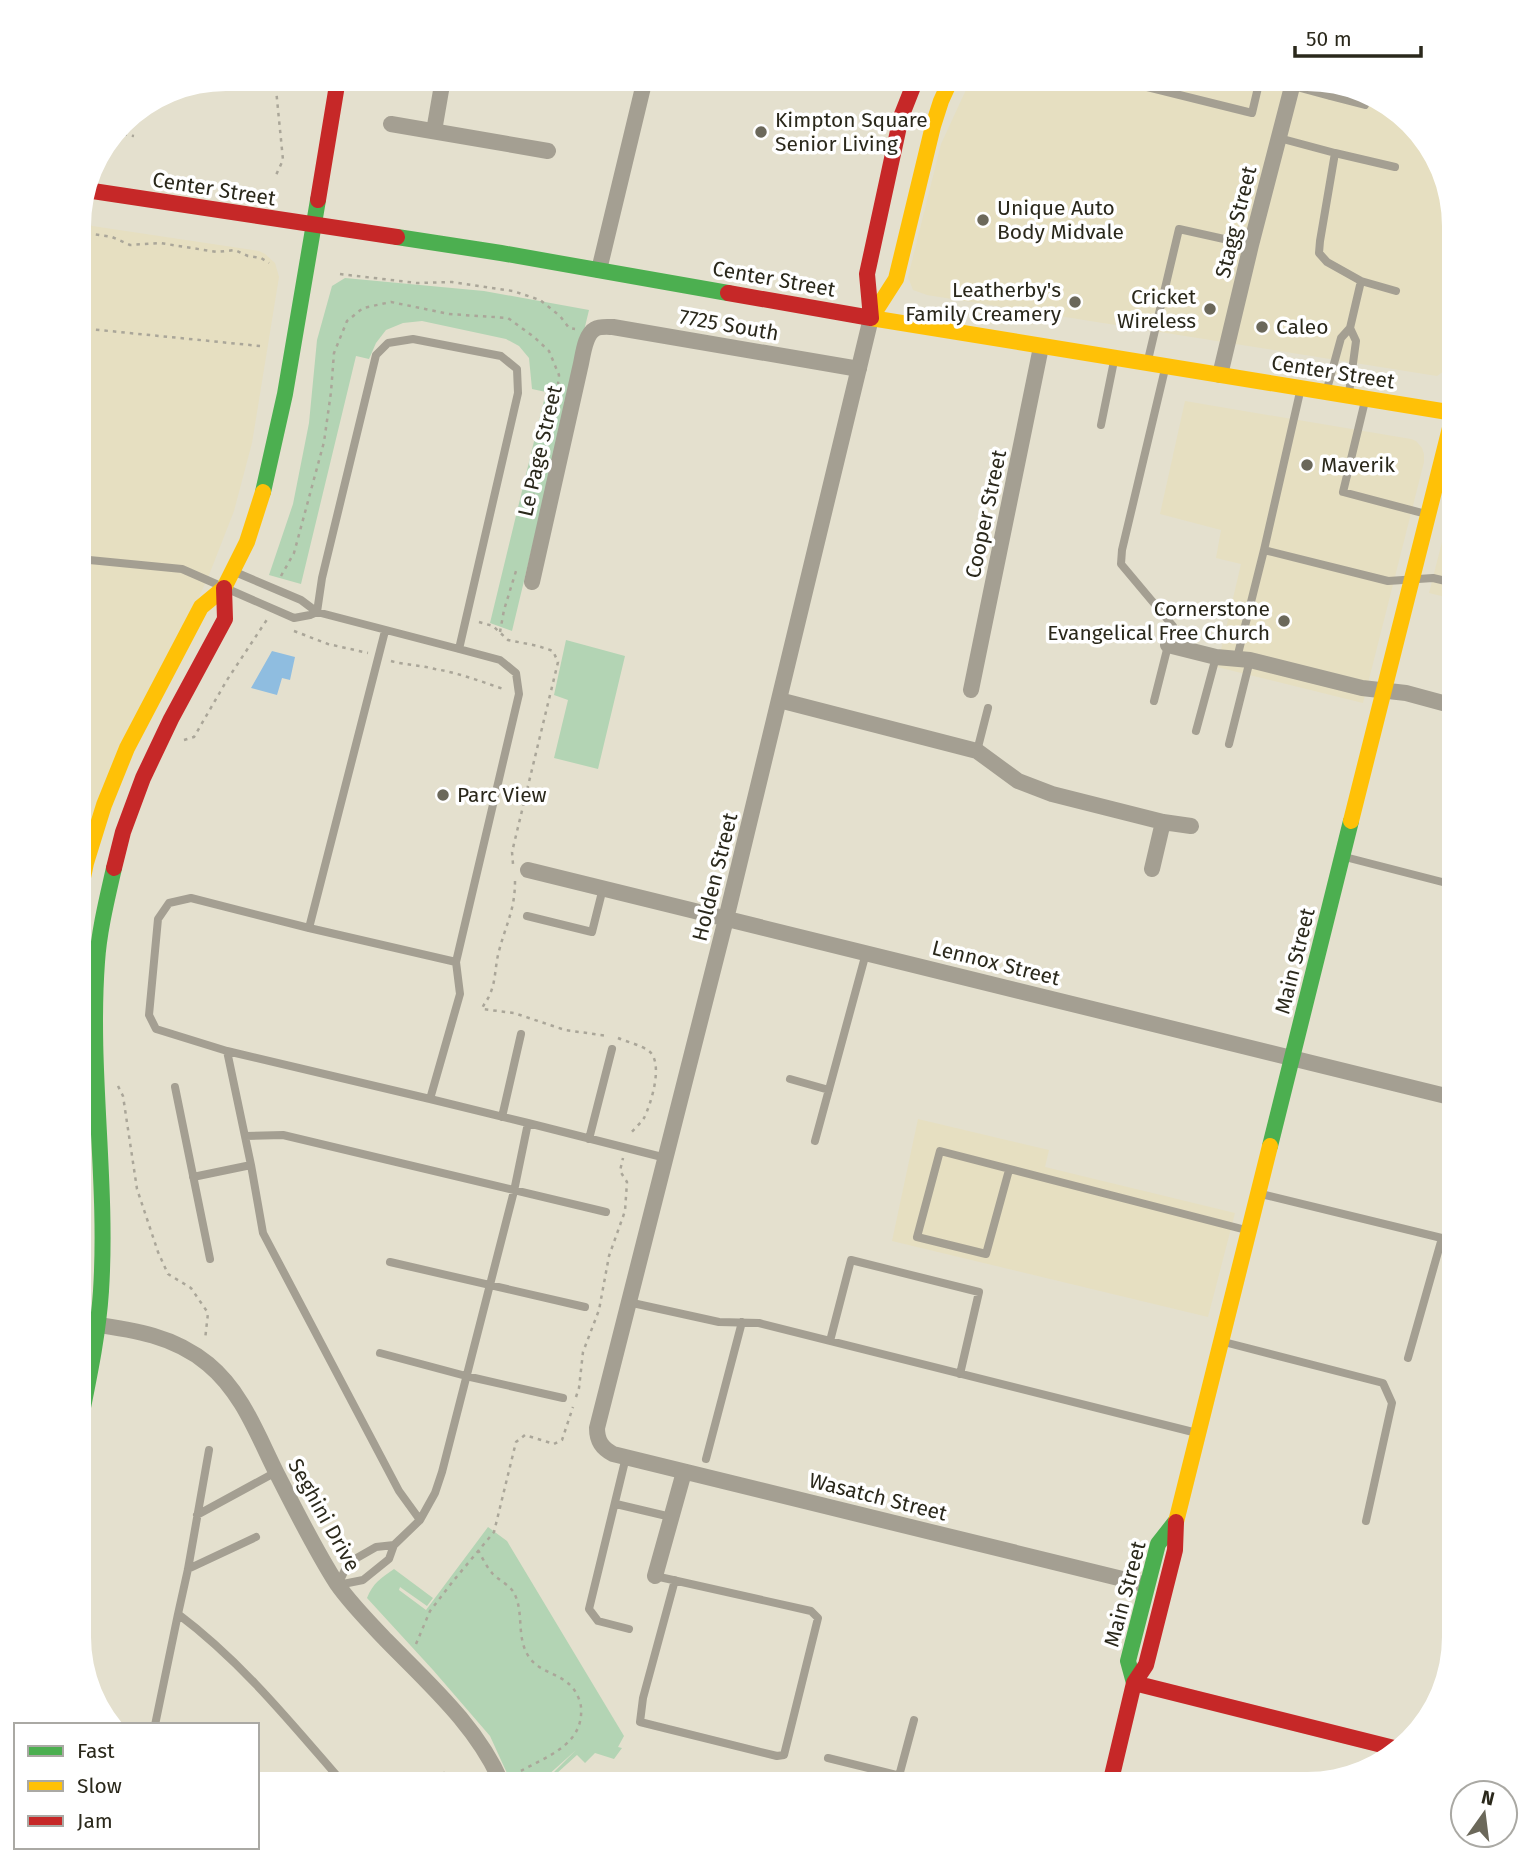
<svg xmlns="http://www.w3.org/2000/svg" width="1533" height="1863" font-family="'Fira Sans',sans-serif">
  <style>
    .built { fill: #e6dfc1 }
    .green { fill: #b3d4b4 }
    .water { fill: #8fbde0 }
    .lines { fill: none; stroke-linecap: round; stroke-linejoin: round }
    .path { stroke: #aaa699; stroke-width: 2.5; stroke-dasharray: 3.5 5; stroke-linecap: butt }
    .lane { stroke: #a49f92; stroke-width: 8 }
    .street { stroke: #a49f92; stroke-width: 16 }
    .fast { stroke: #4caf50; stroke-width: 16 }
    .slow { stroke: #ffc107; stroke-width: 16 }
    .jam { stroke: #c62828; stroke-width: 16 }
    .poi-dot { fill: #6b685a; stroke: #fff; stroke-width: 2.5 }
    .labels { text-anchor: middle; stroke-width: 7; stroke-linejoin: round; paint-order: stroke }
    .poi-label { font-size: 21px; fill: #2a281b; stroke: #fff; text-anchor: start }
    .street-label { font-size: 21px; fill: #2a281b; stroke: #fff }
  </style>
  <rect width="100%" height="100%" fill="#e4e0ce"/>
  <path class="built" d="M971,79H1316L1380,98L1429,144L1454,226V360L1453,365L1437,376L927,295L913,290L908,277L941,144Z
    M79,224L259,251L265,254L275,263L279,277L252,443L234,511L209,575L79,857Z
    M1185,401L1411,439L1416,441L1422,448L1424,454V462L1363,703L1217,667L1241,564L1216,558L1221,530L1160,514Z
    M1454,495V599L1429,593Z
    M918,1119L1049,1150L1045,1167L1235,1213L1208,1317L892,1241Z"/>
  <path class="green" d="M345,278L484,291L589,310L512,631L490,623L546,392L532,389L529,358L519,346L506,339L422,321L403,323L386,330L376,343L369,359L356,356L301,584L269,575L293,504L309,423L317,340L332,286Z
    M566,640L625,656L598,769L554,758L568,700L554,695Z
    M488,1527L507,1541L624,1736L618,1747L622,1748L614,1759L595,1753L585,1763L577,1755L556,1774L566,1784H554L548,1778L576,1750L546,1777L552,1784H512L490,1736L433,1670L367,1598C373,1583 381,1578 394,1569L433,1598L427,1606L400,1587L399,1590L426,1610Z"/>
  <path class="water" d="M272,651L295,657L290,680L282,678L277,695L251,688Z"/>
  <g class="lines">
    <path class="path" d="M275,79L283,160L276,175
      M115,133L134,136
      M79,232L112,237L130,245L160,243L217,252L235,250L248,256L261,258L269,263
      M340,274L417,283L452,282L513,291L540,300L560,316L569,328L575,329
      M79,328L260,346
      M533,497L540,465
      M281,576L294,553L324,442L331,392L334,353L347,321L363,308L391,302L449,314L508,318L534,337L549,351L559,375L558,384
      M479,622L493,626L508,640L538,646L553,651L558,662L512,852L513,864
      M294,631L328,644L368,653
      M500,632L504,610L516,571
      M391,661C405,665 420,665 435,669C459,673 483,682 506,690
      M184,740L194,737L227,680L268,618
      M515,881C515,910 506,924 499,951C495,965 496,981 490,994C488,1000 484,1003 482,1009L514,1013L565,1030L608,1036
      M618,1038C627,1042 641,1045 649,1051C664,1063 651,1104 644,1118C640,1124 634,1129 629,1135
      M118,1086L123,1096L137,1189L158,1252L168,1274L191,1288L208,1313L205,1340
      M576,1397L579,1388L583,1352L599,1310L609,1256L625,1211L627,1182L620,1171L623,1158
      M478,1550C482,1557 486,1566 492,1573C498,1580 512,1586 515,1595C524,1614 516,1638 529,1657C538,1671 557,1673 569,1684C575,1689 580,1699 581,1707C584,1745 547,1756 519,1772
      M416,1644L430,1611L454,1580L494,1532L516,1442L525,1435L554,1444L562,1440L573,1407"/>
    <path class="lane" d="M1115,79L1252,113L1260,79
      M1293,86L1330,96L1333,84
      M1330,96L1365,105
      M126,120L127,118
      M1279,138L1335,153L1320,241L1319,253L1327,262L1361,281L1350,328
      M1335,153L1395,167
      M1361,281L1396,291
      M1148,360L1179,229L1251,245
      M1327,389L1341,338L1350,328L1356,341L1349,393
      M1365,401L1343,492L1426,514
      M1101,425L1114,361
      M1264,550L1388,581L1433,578L1454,583
      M79,559L182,569L294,618L310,615L317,612
      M235,572L301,600L317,612L459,649
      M1237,658L1264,550L1300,392
      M1154,701L1173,626L1121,564L1122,550L1165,369
      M1196,731L1216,657
      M1229,744L1250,660
      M977,751L988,708
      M1345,857L1454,885
      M527,916L592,932L603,888
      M309,928L456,962L519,694L516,673L500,660L459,649L518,393L517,369L501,356L413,339L388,343L376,355L322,578L317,612
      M227,1051L430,1099L460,994L456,962
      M790,1079L829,1090
      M175,1087L210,1259
      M502,1117L521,1034
      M528,1123L666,1158
      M245,1136L283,1135L606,1212
      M589,1139L612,1049
      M815,1141L866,953
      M1009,1170L986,1254L917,1237L940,1151L1246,1230
      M193,1177L251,1165
      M1261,1194L1454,1241
      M390,1262L585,1307
      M628,1302L719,1322L759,1323L1197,1433
      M830,1341L851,1260L979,1292L960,1374
      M1224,1342L1383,1383L1392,1403L1366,1521
      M380,1353L466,1376L563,1398
      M1408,1358L1442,1238
      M209,1450L188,1569L178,1614C242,1662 292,1724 344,1784
      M626,1457L589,1609L598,1621L629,1629
      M706,1459L742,1322
      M616,1504L671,1517
      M197,1515L276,1472
      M420,1520L435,1493L442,1472L514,1191L528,1123L430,1099
      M188,1569L256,1537
      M655,1576L811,1611L818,1618L784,1755L777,1756L640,1722L643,1698L675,1580
      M338,1585L363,1580L389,1559L394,1545L420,1520L399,1491L263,1233L251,1165L227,1051L156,1029L149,1015L158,919L169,903L191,898L309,928L385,631
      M338,1585L348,1563L376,1547L394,1545
      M155,1725L178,1614
      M828,1758L933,1784
      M899,1776L914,1720
      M434,1784L444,1776"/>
    <path class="street" d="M391,124L548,151
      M434,131L443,79
      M599,270L645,79
      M871,318L726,919L597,1428C597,1441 602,1448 613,1454L1147,1585
      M1220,375L1251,245L1294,79
      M532,582L580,368C583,357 584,335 595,329C600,326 608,327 613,327L859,369
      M1168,645L1216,657L1250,660L1362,688L1406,693L1454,706
      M971,690L1041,347
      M779,700L977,751L1018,781L1052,794L1163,822L1191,826
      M1152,869L1163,822
      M528,870L1454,1098
      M79,1322C126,1329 171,1333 208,1364C242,1392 257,1434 276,1472C295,1509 314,1548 337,1584C351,1604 369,1622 386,1640C429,1684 478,1727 502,1784
      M655,1576L684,1472"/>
    <path class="fast" d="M397,237L501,253L728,293
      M263,492L285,394L318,200
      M1270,1146L1351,821
      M79,1427C88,1382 98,1337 101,1291C108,1182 89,1071 97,962C99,931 107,899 114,868
      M1134,1683L1128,1661L1158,1544L1176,1521"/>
    <path class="slow" d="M871,318L1454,413
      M871,318L896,279L933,126L941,101L951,79
      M1351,821L1454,412
      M79,897L86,863L104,805L127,748L201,607L224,588L247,542L263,492
      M1176,1522L1270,1146"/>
    <path class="jam" d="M86,190L397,237
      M318,200L338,79
      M728,293L871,318
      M871,318L867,274L901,117L916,79
      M114,868L123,832L143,778L171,719L225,619L224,588
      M1134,1683L1398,1749
      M1110,1784L1134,1683L1146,1665L1175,1550L1176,1522"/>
  </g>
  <g class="poi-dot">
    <circle cx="761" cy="132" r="7"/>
    <circle cx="983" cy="220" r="7"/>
    <circle cx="1075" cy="302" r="7"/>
    <circle cx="1210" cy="309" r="7"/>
    <circle cx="1262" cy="327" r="7"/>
    <circle cx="1307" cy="465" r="7"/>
    <circle cx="1284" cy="621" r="7"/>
    <circle cx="443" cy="795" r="7"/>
  </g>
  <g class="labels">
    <g class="poi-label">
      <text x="775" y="127">Kimpton Square<tspan x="775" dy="24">Senior Living</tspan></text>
      <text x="997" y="215">Unique Auto<tspan x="997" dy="24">Body Midvale</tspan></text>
      <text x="1061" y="297" text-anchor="end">Leatherby's<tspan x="1061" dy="24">Family Creamery</tspan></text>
      <text x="1196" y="304" text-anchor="end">Cricket<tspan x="1196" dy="24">Wireless</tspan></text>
      <text x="1276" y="334">Caleo</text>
      <text x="1321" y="472">Maverik</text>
      <text x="1270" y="616" text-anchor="end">Cornerstone<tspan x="1270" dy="24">Evangelical Free Church</tspan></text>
      <text x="457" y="802">Parc View</text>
    </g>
    <g class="street-label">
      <text transform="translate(214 189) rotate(9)" y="7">Center Street</text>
      <text transform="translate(1236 222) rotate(-76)" y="7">Stagg Street</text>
      <text transform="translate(774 279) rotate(10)" y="7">Center Street</text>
      <text transform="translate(729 325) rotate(10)" y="7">7725 South</text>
      <text transform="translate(1333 372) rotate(9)" y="7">Center Street</text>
      <text transform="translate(540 451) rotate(-77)" y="7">Le Page Street</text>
      <text transform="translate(986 514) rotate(-78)" y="7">Cooper Street</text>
      <text transform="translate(715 877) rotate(-76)" y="7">Holden Street</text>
      <text transform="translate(1295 961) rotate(-76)" y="7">Main Street</text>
      <text transform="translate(996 963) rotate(14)" y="7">Lennox Street</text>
      <text transform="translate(878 1497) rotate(14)" y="7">Wasatch Street</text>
      <text transform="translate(324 1515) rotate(61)" y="7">Seghini Drive</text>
      <text transform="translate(1125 1594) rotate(-75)" y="7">Main Street</text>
    </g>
  </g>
  <path d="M0 0H1533V1863H0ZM226 91H1307A135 135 0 0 1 1442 226V1637A135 135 0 0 1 1307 1772H226A135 135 0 0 1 91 1637V226A135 135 0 0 1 226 91Z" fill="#fff" fill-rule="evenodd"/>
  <rect x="14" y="1723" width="245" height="126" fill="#ffffff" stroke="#aaa9a4" stroke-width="2"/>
  <rect x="28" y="1746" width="35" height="10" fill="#4caf50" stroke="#aaa9a4" stroke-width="2"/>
  <text x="77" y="1758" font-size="21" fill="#2a281b">Fast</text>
  <rect x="28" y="1781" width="35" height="10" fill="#ffc107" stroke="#aaa9a4" stroke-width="2"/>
  <text x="77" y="1793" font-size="21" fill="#2a281b">Slow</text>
  <rect x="28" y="1816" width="35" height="10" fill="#c62828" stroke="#aaa9a4" stroke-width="2"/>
  <text x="77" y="1828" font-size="21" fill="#2a281b">Jam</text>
  <g transform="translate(1484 1814) rotate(14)"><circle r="33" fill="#ffffff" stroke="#aaa9a4" stroke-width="2"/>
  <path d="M0-5L12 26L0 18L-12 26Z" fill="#6b685a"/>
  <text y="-10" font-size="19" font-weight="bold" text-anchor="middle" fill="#2a281b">N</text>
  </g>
  <path d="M1295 46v10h126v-10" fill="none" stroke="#2a281b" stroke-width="3.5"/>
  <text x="1306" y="46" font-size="21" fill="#2a281b" stroke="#ffffff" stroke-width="5" paint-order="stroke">50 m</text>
</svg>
